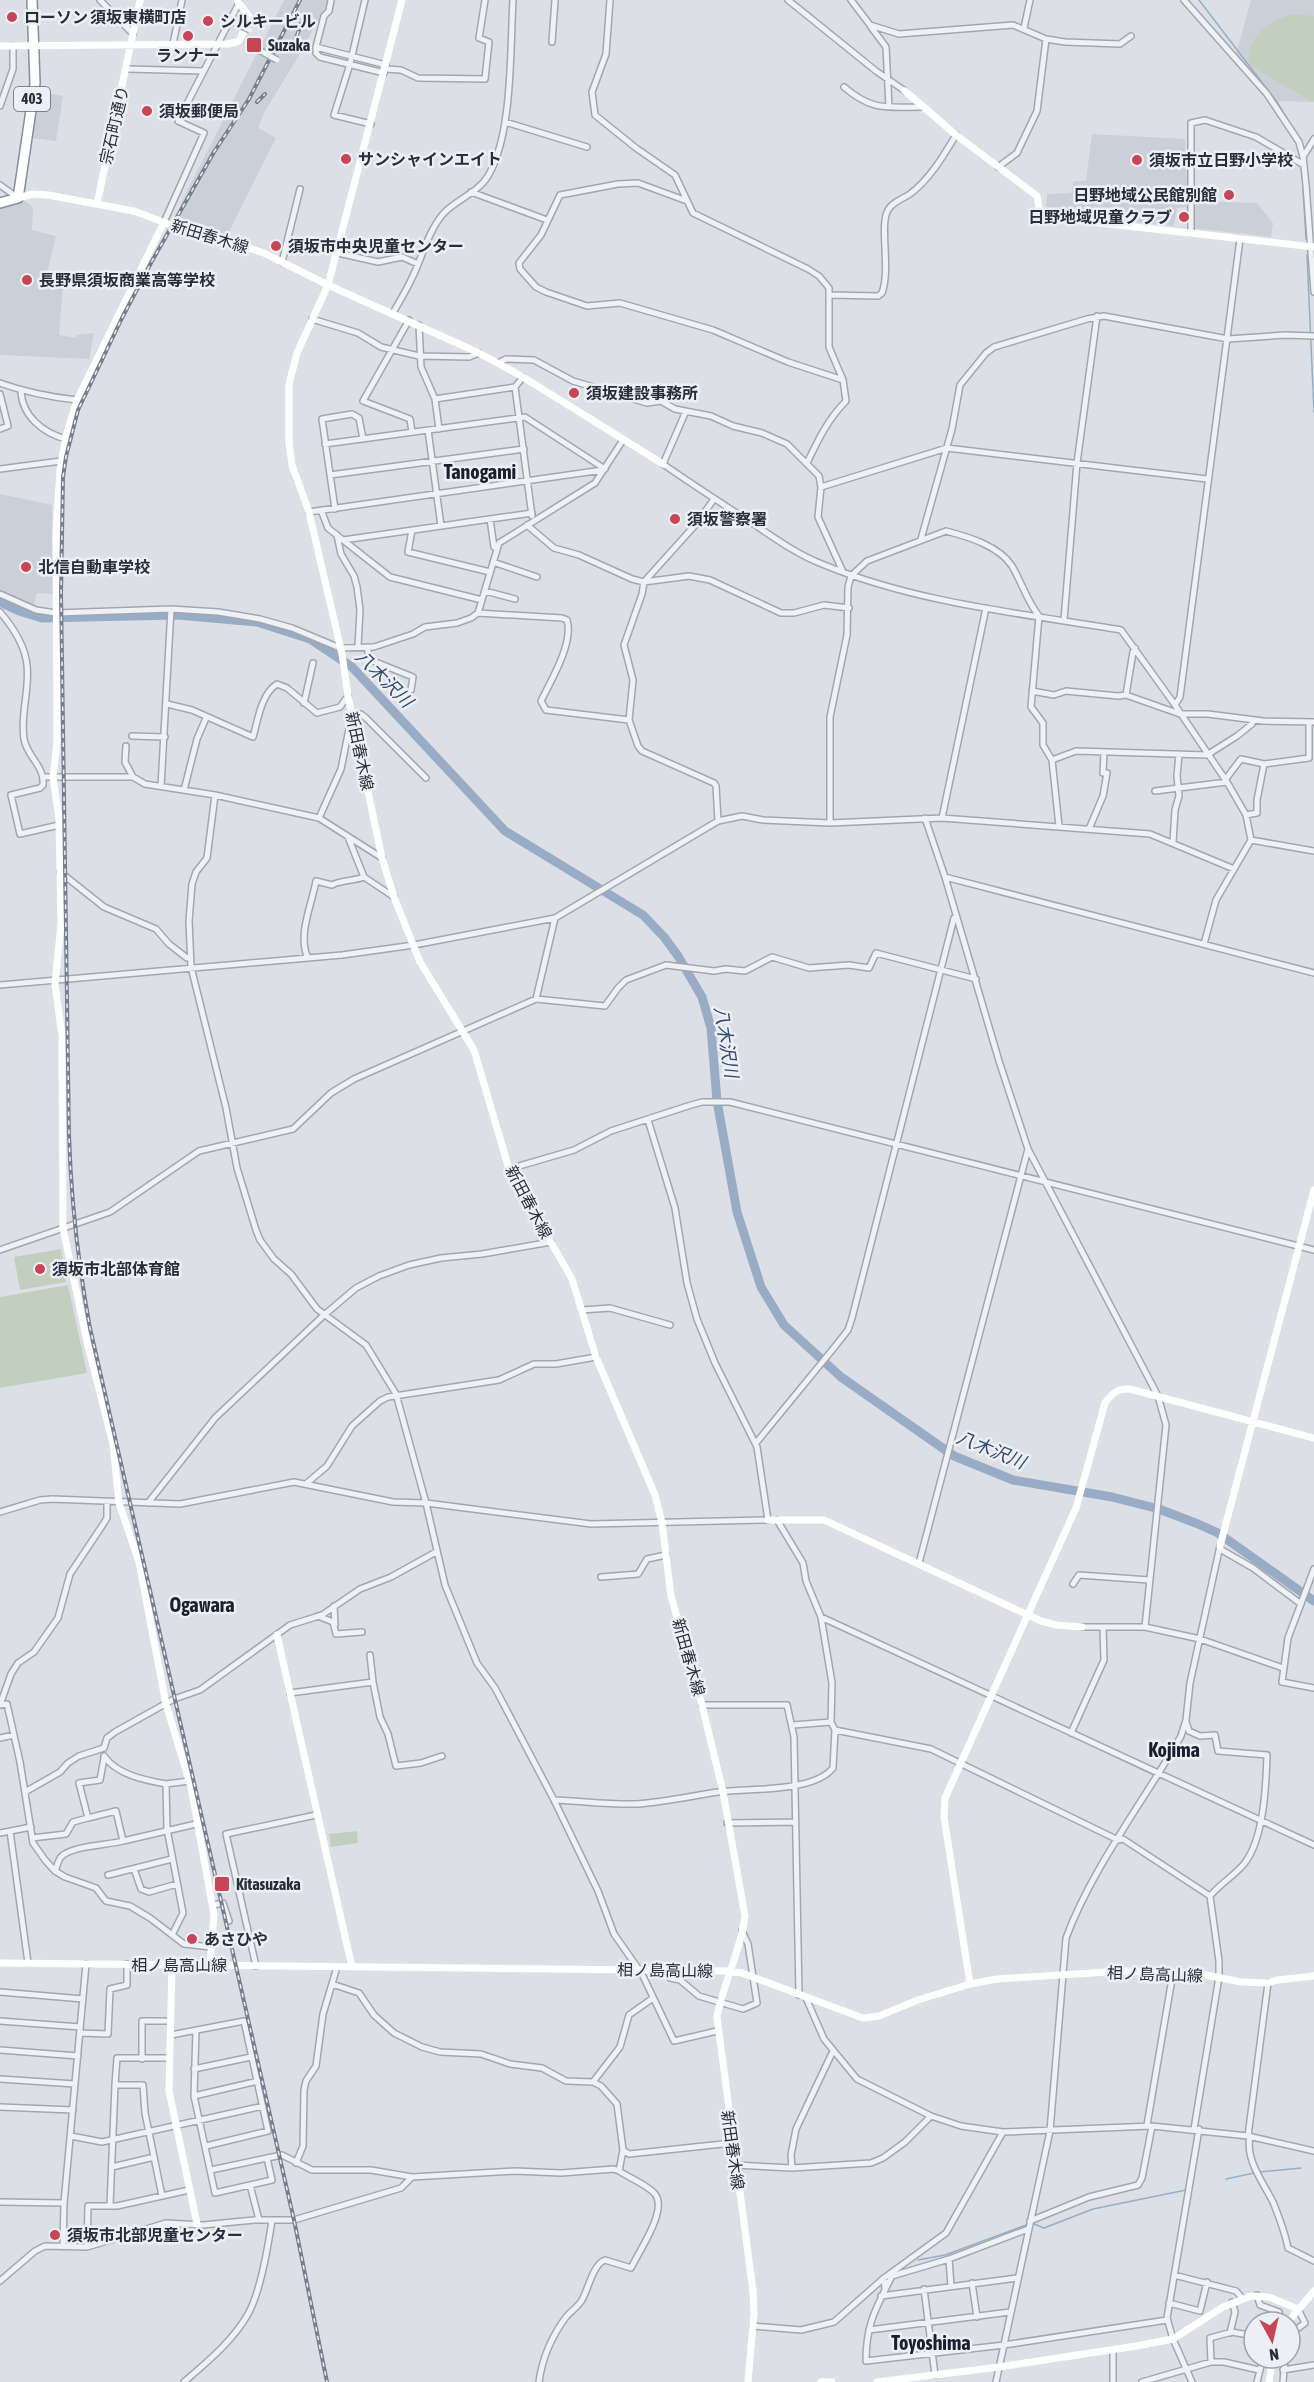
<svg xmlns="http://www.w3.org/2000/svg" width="1314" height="2382" font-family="'Asap Condensed','Noto Sans JP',sans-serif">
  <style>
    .built { fill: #cbcfd7 }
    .pitch { fill: #c2cfbe }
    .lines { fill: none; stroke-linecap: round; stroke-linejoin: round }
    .stream { stroke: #98adc5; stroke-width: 1.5 }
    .river { stroke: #98adc5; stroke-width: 9 }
    .street-casing { stroke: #a2a7af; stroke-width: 8 }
    .highway-casing { stroke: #858d9c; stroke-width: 12 }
    .street { stroke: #eff1f4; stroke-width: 5 }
    .secondary { stroke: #fff; stroke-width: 7 }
    .highway { stroke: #fff; stroke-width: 9 }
    .rail-casing { stroke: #777f8f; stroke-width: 4 }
    .rail { stroke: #eceff4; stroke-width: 1.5; stroke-dasharray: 4.5; stroke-linecap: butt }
    .street-bridge-casing { stroke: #a2a7af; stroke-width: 8; stroke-linecap: butt }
    .street-bridge { stroke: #eff1f4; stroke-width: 5 }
    .poi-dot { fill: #c74554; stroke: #eceff4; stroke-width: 2 }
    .labels { text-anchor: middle; stroke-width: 5; stroke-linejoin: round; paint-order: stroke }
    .shield { fill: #eceff4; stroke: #626872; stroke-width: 1.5 }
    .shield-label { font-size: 15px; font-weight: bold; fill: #272e3b }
    .poi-label { font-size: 16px; font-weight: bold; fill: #272e3b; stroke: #eceff4; text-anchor: start }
    .street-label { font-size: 16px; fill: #272e3b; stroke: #eceff4 }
    .water-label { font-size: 18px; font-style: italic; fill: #334b6d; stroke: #eceff4 }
    .quarter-label { font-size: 20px; font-weight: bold; fill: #191f2c; stroke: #eceff4 }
  </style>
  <rect width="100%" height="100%" fill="#dce0e6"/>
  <path class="built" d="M284,0H329L326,14L314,27L303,49L265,111L258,128L276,138L226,238L194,230L177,222L181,203Z
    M1251,0H1314V102L1275,101L1235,58Z
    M39,92L63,96L56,141L32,138Z
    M1092,134L1185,139L1188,207L1177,208L1174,226L1046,213L1047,194L1071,193L1074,181H1086Z
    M25,201L33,207L32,230L56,236L46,277L63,283L59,335L76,338L77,335L94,333L89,359L0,355V208Z
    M1193,201L1257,203L1273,223L1271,237L1193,228Z
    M0,494L52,505L53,594L37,593L34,606L0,591Z"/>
  <path class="pitch" d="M1293,14L1314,16V100L1311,101L1269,77L1250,64C1244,37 1272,20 1293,14Z
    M61,1249L66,1282L20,1290L14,1257Z
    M68,1285L87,1373L0,1388V1297Z
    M357,1831L358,1843L331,1847L329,1834Z"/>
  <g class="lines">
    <path class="stream" d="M1199,0L1277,102L1289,122
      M1302,171L1306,239
      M1307,255L1314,412
      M1007,1706L1041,1722
      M1093,1746L1154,1775
      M1259,2172L1301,2168
      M1226,2179L1254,2173
      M1034,2224L1044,2228L1093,2209L1186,2190
      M918,2260L945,2255L1026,2225"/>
    <path class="river" d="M0,602L19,611L42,618L178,615L257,622L310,639L352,667L505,831L643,915L664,937L678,956L702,997L711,1028L717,1101L737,1212L761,1287L784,1325L841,1377L954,1456L1013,1480L1112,1497L1159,1509L1198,1524L1218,1533L1314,1601"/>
    <defs>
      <path id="street" d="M100,0L133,34
        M365,0L350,64L334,115L371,124
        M610,0L606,54L592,92L595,115L636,148L675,175L693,213L808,269L819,276L829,288V347L843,380L846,401C828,419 818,440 807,463
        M788,0L876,71L905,91
        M851,0L870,25L899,34L1013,25L1046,39L1065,42L1120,44L1131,36
        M1184,0L1267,94L1299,142L1303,157L1306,185L1314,292
        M871,27L886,47L889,107
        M1024,28L1030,0
        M552,42L555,0
        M173,44L182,0
        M316,47L324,16L329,11L331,0
        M127,69L203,71
        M385,69L401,70L418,78L485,79L489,42L479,38L485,0
        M384,73L320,57L316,53V47L386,65
        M844,87C872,111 886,107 921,107
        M0,106L13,69V46
        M505,122L587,147
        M1303,157L1314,139
        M998,167L1017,153L1037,111L1046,39
        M0,185L18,198
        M471,192L547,220
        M687,201L638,183L618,184L560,195L541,235L519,263L520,269L536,287L546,292L587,306L620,303L713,330L788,362L843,380
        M164,222L204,133L178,121L239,3
        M1191,233V123L1205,120L1256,137L1304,165
        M338,253L378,262L402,257L418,264
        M282,262L300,189
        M830,295L878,296L882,293C891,268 879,225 888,210C893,201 903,199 910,194C930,179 944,155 956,135
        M393,313C399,302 406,291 411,280C422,259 427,233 443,214C455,200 478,193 488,176C513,134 510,49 513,0
        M312,319L358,333L381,347L419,356L469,357L479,353
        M409,320L363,401L410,419L412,432
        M419,325L421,367L435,399
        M498,363L506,359L534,360L573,381L647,403L661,401L675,409L711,416L733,426L762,433L787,444L819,476L821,487L818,517L843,572
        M0,383C25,392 50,397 77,400
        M515,387L532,516
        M21,391C22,416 43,433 66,439
        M0,394L8,426L0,429
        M686,411L663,464C693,485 724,505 755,525C776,539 798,555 822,564C916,603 1020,613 1121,630L1175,705L1227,782L1246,815L1251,840L1216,900L1204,944
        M439,429L435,399L515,387L523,377
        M428,430L441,526
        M325,444L525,417L605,469
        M0,469L61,461
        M330,475L524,449
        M821,487L947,448L1207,479
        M714,499L697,523L644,582L642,594L624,645L633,680L629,720L638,746L642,751L714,783L716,786L718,821
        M335,509L322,419L352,414L359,418L363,439
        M321,510L328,528L343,540L532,513
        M309,512L603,470
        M490,519L494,547L497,549
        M527,525L554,548L579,555L632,579L644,582L689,576L710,580L781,613H794L824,605L849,608
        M412,530L408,552L490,572
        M337,535L341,554L354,576L357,587L360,610L358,646
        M921,539L952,429L960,385L986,353L994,347L1087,319L1104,316L1228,339L1285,335L1314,336
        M343,540L390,577L482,600
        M493,562L537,577
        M485,591L515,599
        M0,594L36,610L56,613L171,609L218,612L260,619L292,628L340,648L374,647L413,634L425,627L457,623L471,618L478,613L499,543L595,483L623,440
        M0,612C12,626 25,646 27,665C30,690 20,714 24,739C27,757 45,766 43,785L40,788L11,795L20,834L59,825
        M478,613L562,618L567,620C574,642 551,681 541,701L546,710L629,720
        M1064,620L1077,463L1097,316
        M368,647V654L373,661L413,677L411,690
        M1032,691L1054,695L1066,691L1118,696L1126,695L1180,714H1208L1263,721L1314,722
        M1126,695L1133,652L1135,648
        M304,703L313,663
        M167,704L192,710L253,737C258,720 261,694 277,684L287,688L317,713L340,707L348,696
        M1175,705L1180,697L1240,239
        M132,736L165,737
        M126,746L125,762L133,777
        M1052,760L1076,751L1207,755L1237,736L1252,724L1253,720
        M44,777H133L145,784L215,795L319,818L382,858
        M1225,780L1241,759L1264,764
        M161,786L171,609
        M184,790L197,739L206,718
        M1155,791L1227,782
        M215,795L207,858L196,872L192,884L189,921L191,967L226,1108L237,1168L256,1230L260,1240L274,1259L291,1274L317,1309L366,1345L396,1394L426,1503L445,1585L477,1663L495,1688L554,1800L598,1891L614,1934L642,1974L674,2041L717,2031
        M1246,815L1257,813V800L1264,764L1309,758V722
        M319,818L341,769L352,714H361L366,718L426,778
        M925,818L945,877L999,1061L1028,1149L1158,1396L1166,1425L1145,1627
        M942,818L986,608
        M830,823V717L847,635L848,587L851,576L867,561L946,531C969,537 999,546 1012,566C1022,583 1027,601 1039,616L1031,707L1043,723V745L1052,760L1059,826
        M1089,829L1103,796L1107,773H1103L1104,752
        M348,837L364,877L394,897
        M1251,840L1314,851
        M1173,842L1175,810L1179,796L1177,776L1179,754
        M60,872L104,907L156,929L169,944L187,958L190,957
        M945,877L1314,973
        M308,958C297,936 312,904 316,881L332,885C341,880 354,881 364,877
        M0,985L342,955L414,945L555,918L718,821L742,816L763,820L830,823L942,818L1150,834L1234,869
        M536,999L605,1006L618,988L626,980L666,965L714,971L726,969L745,971L772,957L809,968L849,965L869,968L876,953L976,979
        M509,1169L574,1150L611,1131L691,1105L702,1102H730L1314,1250
        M0,1250L110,1212L199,1151L293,1129L331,1093L354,1079L536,999L555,918
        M582,1310L610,1308L670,1325
        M756,1443L833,1349L848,1330L852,1318L954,918
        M307,1483L327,1466L352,1426L380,1401L388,1397L499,1380L534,1364H556L596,1357
        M148,1503L215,1418L323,1316L356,1288L379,1276L409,1265L441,1258L482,1254L551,1242
        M0,1512L40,1500L52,1499L180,1504L294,1482L393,1502L426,1503L591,1524L768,1520L757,1447L715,1363L697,1319L687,1283L675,1208L648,1120
        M777,1520L803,1563L806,1581L821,1617L832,1683L831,1722L835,1730L931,1749L1118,1840L1123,1839L1210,1896L1219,1961V1977L1194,2129
        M1220,1549L1253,1568L1301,1604
        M919,1563L1028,1149
        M1314,1569L1288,1638L1282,1682L1314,1688
        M601,1577L638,1574L647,1559L666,1555
        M1073,1584L1079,1575L1149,1580
        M334,1606L335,1625
        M318,1616L333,1622L336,1634L362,1632
        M821,1617L1314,1845
        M1082,1627H1145L1200,1639L1283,1668
        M373,1682L380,1717L388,1734L396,1766L421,1763L442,1756
        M290,1693L373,1682L370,1655
        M0,1705L7,1704L20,1762L33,1843L45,1860L55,1871L65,1877L96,1888L106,1901L130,1906L150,1918L184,1944L211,1947
        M0,1705L11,1674L18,1663L34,1652L58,1618L70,1574L102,1526L107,1518V1503
        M702,1705H787L794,1737L799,1995
        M1186,1722L1189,1731L1200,1736L1215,1735L1218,1751L1267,1755C1266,1786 1264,1839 1244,1864C1235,1875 1220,1884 1210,1896
        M793,1725L831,1722
        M1071,1733L1104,1660L1103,1627
        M0,1738L14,1735
        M104,1756C117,1775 145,1780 166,1784
        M25,1792L60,1772L68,1763L79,1756L104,1748L107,1738L115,1732L174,1699L200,1690L290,1625L322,1615L360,1589L391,1577L436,1552
        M554,1800C582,1801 609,1805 637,1804C664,1802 691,1796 718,1792C748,1788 813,1793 833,1768L835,1730
        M727,1823L795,1822
        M10,1831L28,1963
        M0,1833L31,1827
        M32,1838L66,1834L73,1822L88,1818L79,1783L100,1780L104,1758
        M123,1841L196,1824
        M134,1869L141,1889L149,1892L177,1884
        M55,1871C57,1867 58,1860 61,1857C70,1846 108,1845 123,1841L116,1811L88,1818
        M108,1875L172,1859
        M213,1905L223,1903L229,1921
        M172,1935L183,1913L167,1829L166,1784L189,1781
        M256,1966L226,1834L316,1815
        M670,1970V1978L680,1980L699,1996L743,2009L757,2003L748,1944L742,1931
        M332,1984L359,1993L374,2015L394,2033L422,2047L440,2052L481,2054L510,2064L542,2068L566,2081L593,2082L601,2086L617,2104L623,2150L619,2171C628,2177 649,2186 655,2194C668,2210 639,2251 631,2268L605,2260C593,2264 588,2290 582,2300C578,2307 571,2311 566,2317C552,2336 542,2359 539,2382
        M0,1992L83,1999
        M806,1998L824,2039L857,2079L931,2116L961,2126L1003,2132L1152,2126L1248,2136L1314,2151
        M0,2021L80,2027
        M196,2030L194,2096L215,2193L272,2180L267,2158L282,2155L312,2170H371L412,2177L515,2171L561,2173L614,2169L619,2171
        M80,2033L108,2034L110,1989L127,1985V1964
        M171,2035L244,2021L268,2131L206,2146
        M0,2050L78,2056
        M142,2059V2021H170
        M194,2069L251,2057
        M0,2079L75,2084
        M593,2082L620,2047L629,2015L653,1998
        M115,2085L117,2058H169
        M194,2096L258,2081
        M0,2107L73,2110
        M1147,2125L1173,1973
        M71,2136L102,2142L263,2106
        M1248,2136L1268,1983
        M1250,2136C1245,2160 1263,2182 1273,2202C1279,2217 1285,2232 1288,2248L1314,2261
        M623,2150L629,2154L732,2143
        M296,2163L303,2146L304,2090L306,2081L316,2066L323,2014L337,1967
        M735,2165L792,2168L871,2163L883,2158L905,2142L931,2116
        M112,2167L154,2157
        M792,2168L791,2155L796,2129L833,2051
        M211,2170L267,2158
        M250,2185L259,2220
        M0,2202L64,2203
        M110,2205L115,2085H143L145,2113L162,2196
        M1030,2221L1089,2197L1138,2185L1142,2178L1152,2126
        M1028,2229L949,2259L892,2276C876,2308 866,2324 866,2361L1004,2345L1167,2320
        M63,2246L64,2203L86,1964
        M87,2247L88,2206H117L189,2190
        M949,2259L951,2286
        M1174,2275L1236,2291L1242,2298
        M0,2281L35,2251L45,2246L87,2247L166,2223L203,2225L254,2220H294L401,2188L412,2177
        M972,2283L977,2317
        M885,2289L884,2278L946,2233L1003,2132
        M924,2289L935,2375
        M1257,2295L1260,2305L1279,2312L1280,2318L1278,2322
        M881,2296L1017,2278
        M1169,2303L1200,2311L1207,2282
        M753,2326L801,2330L834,2322L884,2278
        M869,2330L1010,2312
        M1230,2333L1235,2312L1232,2302
        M1290,2340L1293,2332L1305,2323L1298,2309
        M1211,2362L1210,2338L1232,2332L1254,2336
        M1283,2370L1314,2365
        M184,2382C207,2362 233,2341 248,2314C261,2291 268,2247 272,2220
        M996,2382L1050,2131L1066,1938C1092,1868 1144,1801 1181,1736L1186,1720L1190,1683L1220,1546
        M1113,2382V2350
        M1142,2382L1211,2362H1224L1259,2370
        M1192,2382L1173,2339L1167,2318L1199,2129
        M1257,2382L1263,2358
        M1283,2382L1285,2358"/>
      <path id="highway" d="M0,203L18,198L20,185L35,83L32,0"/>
    </defs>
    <use href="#street" class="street-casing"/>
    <use href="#highway" class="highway-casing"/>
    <use href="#street" class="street"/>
    <path class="secondary" d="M402,0L328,285L479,353L523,377L663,464
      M0,46L228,44L239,41L250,18L237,0
      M905,91L956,135L1037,196L1039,209L1046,217L1314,247
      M18,198L33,194L48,195L134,211L197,235L227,241L264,253L328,285L297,353L289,384V443L292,465L309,512L342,654L348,696L382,858L394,897L420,962L474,1050L509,1169L572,1279L596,1357L655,1495L662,1523L671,1596L702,1705L723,1792L745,1916C741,1951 723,1983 717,2017L753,2291L754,2313L748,2382
      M97,204L140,0
      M164,222L77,400L66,436L60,470L56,533L57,742L53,777L59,819L61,924L55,984L62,1036L63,1228L88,1346L113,1444L119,1503L139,1562L166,1704L191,1787L214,1915L210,1965
      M768,1520H824L1041,1621L1056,1625L1082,1627
      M1220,1546L1314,1190
      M277,1635L352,1967
      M0,1963L730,1971L742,1973L863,2018L879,2016L918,2000L970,1984L997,1979L1124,1971L1201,1974L1241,1982L1268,1983L1277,1980L1314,1976
      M172,1965L169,2091L197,2224
      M970,1984L944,1817L945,1798L1076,1508L1105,1403C1112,1393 1118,1388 1130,1389L1314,1438
      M1288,2322L1314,2291
      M821,2382H832
      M877,2382L999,2367L1136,2346L1173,2339L1223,2307L1251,2296L1269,2297L1298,2309
      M1269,2382L1273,2358"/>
    <use href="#highway" class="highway"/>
    <defs>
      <path id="rail" d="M300,0L249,99L214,152L152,261L122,318L78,410L66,457L63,477L61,593L69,1134C71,1200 78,1263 90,1328L294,2220L327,2382
        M294,44L301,24
        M257,102L265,94"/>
    </defs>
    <use href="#rail" class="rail-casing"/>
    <use href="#rail" class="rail"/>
    <defs>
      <path id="street-bridge" d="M225,18L250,30
        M259,50L277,60"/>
    </defs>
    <use href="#street-bridge" class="street-bridge-casing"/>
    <use href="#street-bridge" class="street-bridge"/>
  </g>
  <g class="poi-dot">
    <circle cx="12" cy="17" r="6"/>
    <circle cx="208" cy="21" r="6"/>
    <circle cx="188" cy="36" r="6"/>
    <rect x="246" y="37" width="16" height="16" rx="3"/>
    <circle cx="147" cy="111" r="6"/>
    <circle cx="346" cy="159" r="6"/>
    <circle cx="1137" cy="160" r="6"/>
    <circle cx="1229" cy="195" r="6"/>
    <circle cx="1184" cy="217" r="6"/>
    <circle cx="276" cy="246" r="6"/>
    <circle cx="27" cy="280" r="6"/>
    <circle cx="574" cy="393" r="6"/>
    <circle cx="675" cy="519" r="6"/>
    <circle cx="26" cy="567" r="6"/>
    <circle cx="40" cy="1269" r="6"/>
    <rect x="214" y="1876" width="16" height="16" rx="3"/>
    <circle cx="192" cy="1939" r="6"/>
    <circle cx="55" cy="2235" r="6"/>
  </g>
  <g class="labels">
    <rect class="shield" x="14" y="87" width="36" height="24" rx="4.5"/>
    <g class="shield-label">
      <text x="32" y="104">403</text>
    </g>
    <g class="poi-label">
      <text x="24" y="23">ローソン 須坂東横町店</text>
      <text x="220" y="27">シルキービル</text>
      <text x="268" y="51">Suzaka</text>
      <text x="188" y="61" text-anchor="middle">ランナー</text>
      <text x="159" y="117">須坂郵便局</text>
      <text x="358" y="165">サンシャインエイト</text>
      <text x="1149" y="166">須坂市立日野小学校</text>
      <text x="1217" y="201" text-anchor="end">日野地域公民館別館</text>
      <text x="1172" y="223" text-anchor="end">日野地域児童クラブ</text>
      <text x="288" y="252">須坂市中央児童センター</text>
      <text x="39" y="286">長野県須坂商業高等学校</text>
      <text x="586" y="399">須坂建設事務所</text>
      <text x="687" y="525">須坂警察署</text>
      <text x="38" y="573">北信自動車学校</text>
      <text x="52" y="1275">須坂市北部体育館</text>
      <text x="236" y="1890">Kitasuzaka</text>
      <text x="204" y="1945">あさひや</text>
      <text x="67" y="2241">須坂市北部児童センター</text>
    </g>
    <g class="street-label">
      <text transform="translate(114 125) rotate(-77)" y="6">宗石町通り</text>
      <text transform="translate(210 236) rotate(17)" y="6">新田春木線</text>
      <text transform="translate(360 751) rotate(78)" y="6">新田春木線</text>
      <text transform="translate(529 1202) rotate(62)" y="6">新田春木線</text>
      <text transform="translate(689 1657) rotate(74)" y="6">新田春木線</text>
      <text x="179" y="1971">相ノ島高山線</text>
      <text transform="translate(665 1970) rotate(1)" y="6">相ノ島高山線</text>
      <text transform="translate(1155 1974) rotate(2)" y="6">相ノ島高山線</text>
      <text transform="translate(733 2150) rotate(82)" y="6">新田春木線</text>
    </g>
    <g class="water-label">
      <text transform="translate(384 679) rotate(45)" y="6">八木沢川</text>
      <text transform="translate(726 1042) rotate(81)" y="6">八木沢川</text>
      <text transform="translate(991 1450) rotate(22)" y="6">八木沢川</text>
    </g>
    <g class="quarter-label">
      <text x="480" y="479">Tanogami</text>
      <text x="202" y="1612">Ogawara</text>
      <text x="1174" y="1757">Kojima</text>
      <text x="931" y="2350">Toyoshima</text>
    </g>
  </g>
  <g transform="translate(1272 2340) rotate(172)"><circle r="28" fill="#eceff4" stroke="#9da2aa" stroke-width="1.5"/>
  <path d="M0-4.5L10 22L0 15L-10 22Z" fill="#c74554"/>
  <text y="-9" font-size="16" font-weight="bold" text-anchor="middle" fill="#272e3b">N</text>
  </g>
</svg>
